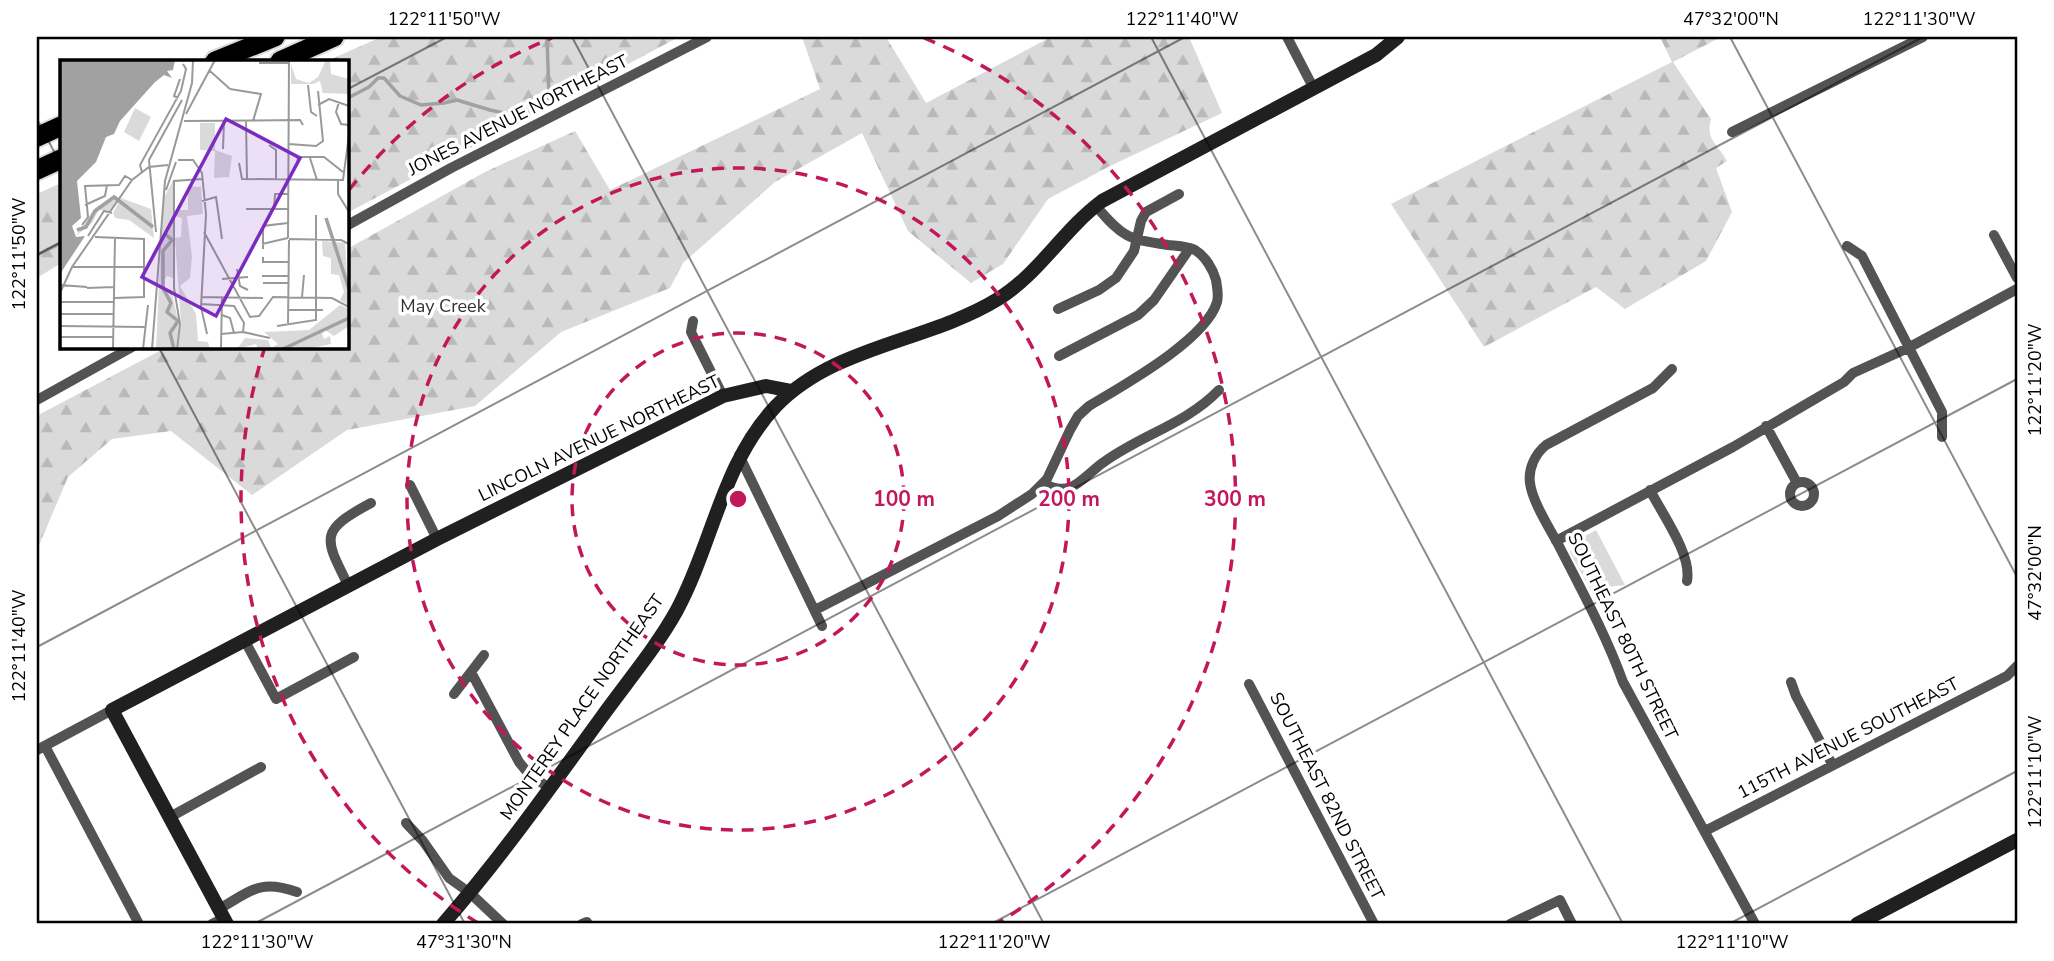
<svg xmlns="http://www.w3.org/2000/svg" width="2054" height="961" font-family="'Nunito Sans',sans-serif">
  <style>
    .forest { fill: url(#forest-firs) }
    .green { fill: #dadada }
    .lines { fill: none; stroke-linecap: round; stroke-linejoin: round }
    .stream { stroke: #a1a1a1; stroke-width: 3.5 }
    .highway-casing { stroke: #dbdbdb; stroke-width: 23 }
    .street { stroke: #535353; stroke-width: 10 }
    .secondary { stroke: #202020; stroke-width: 14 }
    .highway { stroke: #000; stroke-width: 19 }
    .ticks { fill: none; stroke: #000; stroke-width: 2; stroke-opacity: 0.45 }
    .ring { fill: none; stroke: #c2185b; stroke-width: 3.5; stroke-dasharray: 12 9 }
    .labels { text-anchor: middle; stroke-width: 7; stroke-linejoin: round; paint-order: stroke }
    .street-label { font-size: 18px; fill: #000; stroke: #fff }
    .park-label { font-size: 18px; fill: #313131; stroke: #fff }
    .inset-river { fill: none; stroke: #a1a1a1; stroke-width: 3.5 }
    .inset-road { fill: none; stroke: #999; stroke-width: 2 }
    .view { fill: #7b2cbf; fill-opacity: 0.15; stroke: #7b2cbf; stroke-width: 3.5 }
    .inset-edge { fill: none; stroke: #000; stroke-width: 3.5 }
    .centre { fill: #c2185b; stroke: #fff; stroke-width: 3.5 }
    .ring-label { font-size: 21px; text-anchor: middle; font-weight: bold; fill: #c2185b; stroke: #fff; stroke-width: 7; stroke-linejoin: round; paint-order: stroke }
    .neatline { fill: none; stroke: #000; stroke-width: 2.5 }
    .ticks-label { font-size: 18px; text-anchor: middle; fill: #000 }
  </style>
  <defs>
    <pattern id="forest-firs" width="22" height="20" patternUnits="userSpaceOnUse" patternTransform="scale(1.75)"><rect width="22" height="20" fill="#dadada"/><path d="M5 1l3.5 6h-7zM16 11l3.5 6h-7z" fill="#b9b9b9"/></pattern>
  </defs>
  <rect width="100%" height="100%" fill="#fff"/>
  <path class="forest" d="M381,37H679L347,213L346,61H327Z
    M802,37H886L926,103L1051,37H1189L1222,113L1110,166L1048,199L1003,264L971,283L908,231L862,133L775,182L683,263L670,288L561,332L475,406L347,430L252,495L171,431L112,439L68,477L37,550V417L42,413L167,347L346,346L347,249L485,172L575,131L610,190L820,89Z
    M1660,37H1721L1673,62L1711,119C1705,140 1718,144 1727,161L1716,168L1732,212L1706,261L1625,309L1596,287L1484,347L1391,204L1672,62Z
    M61,183V263L37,278V194Z"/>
  <path class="green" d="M1596,530L1625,585L1590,589L1570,552L1576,541Z"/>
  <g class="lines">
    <path class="stream" d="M346,99L369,87L378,78H384L400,96L421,105L444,103L457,100L490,110L518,116L541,107L549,96L547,37
      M37,255L61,243"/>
    <defs>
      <path id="highway" d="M215,61L275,37
        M280,61L334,37
        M37,137L61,126
        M37,170L61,159"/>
    </defs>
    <use href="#highway" class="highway-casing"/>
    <path class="street" d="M1287,37L1314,89
      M1732,132L1923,37
      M346,226L451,168L707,37
      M1994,235L2017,278
      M1847,246L1862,256L1942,412V437
      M1058,309L1099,290L1116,278L1134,251L1141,221L1146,212L1179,194
      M693,321L691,332L723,396
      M1059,356L1138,315L1154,300L1190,248
      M1672,369L1653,388L1546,445C1535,454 1528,469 1530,483C1532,501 1550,529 1559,546C1582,591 1606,635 1623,682L1755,924
      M37,400L134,346
      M1766,426L1797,483
      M739,455L822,626
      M1790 494a12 12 0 1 1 24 0a12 12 0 1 1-24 0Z
      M1043,483C1051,488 1060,490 1069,488C1081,484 1093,469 1104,462C1141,435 1186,424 1219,390
      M410,485L437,539
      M1650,490C1662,514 1692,554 1687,581
      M1556,541L1733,447L1844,382L1853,373L1908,348L2017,289
      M348,585C324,537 319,531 371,503
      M815,610L998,516L1032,494L1047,479L1070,430L1078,416L1089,406C1122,386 1206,340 1217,302C1219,295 1217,287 1216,280C1213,269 1205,256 1195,250C1187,246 1177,246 1168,245C1128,239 1123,238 1096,206
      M245,641L276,699L354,657
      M471,672L519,762L528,773L549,788
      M1791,682L1796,696L1832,764
      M1249,684L1374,924
      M454,694L484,655
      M45,746L139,924
      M37,750L112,710
      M170,817L261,767
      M406,823L423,841L449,878L470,893L503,924
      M1705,831L2007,676L2017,666
      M219,909C251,891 259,879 297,892
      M212,924L224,918
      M582,924L587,922
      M1510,924L1560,900L1572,924"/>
    <path class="secondary" d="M227,924L112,710L437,539L723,396L766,386L792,391
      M443,924C500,859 550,788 601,718C626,683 656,648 677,610C713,543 722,463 776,406C835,345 928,342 998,299C1039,274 1063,230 1102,201L1376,55L1398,37
      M1857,924L2017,840"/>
    <use href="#highway" class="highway"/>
  </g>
  <path class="ticks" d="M572,37L1044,924M1151,37L1623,924M1730,37L2017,577M346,90L447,37M37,119L61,165M37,255L61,242M158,346L465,924M37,647L1185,37M254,924L1923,37M991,924L2017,379M1729,924L2017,771"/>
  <g class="ring">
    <circle cx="738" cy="499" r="166"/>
    <circle cx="738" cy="499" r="331"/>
    <path d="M478 923A497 497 0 0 1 264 350M349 190A497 497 0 0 1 552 38M924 38A497 497 0 0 1 998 923"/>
  </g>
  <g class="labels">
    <g class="street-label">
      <text transform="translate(518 115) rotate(-27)" y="6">JONES AVENUE NORTHEAST</text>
      <text transform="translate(599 438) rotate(-26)" y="6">LINCOLN AVENUE NORTHEAST</text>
      <text transform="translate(1623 636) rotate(64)" y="6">SOUTHEAST 80TH STREET</text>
      <text transform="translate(582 707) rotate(-55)" y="6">MONTEREY PLACE NORTHEAST</text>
      <text transform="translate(1848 738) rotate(-27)" y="6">115TH AVENUE SOUTHEAST</text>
      <text transform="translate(1327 796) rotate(63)" y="6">SOUTHEAST 82ND STREET</text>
    </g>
    <g class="park-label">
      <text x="443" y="312">May Creek</text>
    </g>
  </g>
  <g transform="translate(60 60)">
    <rect width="289" height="289" fill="#fff"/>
    <path d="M266,0H270L271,14L289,19V34L263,33L260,21L253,24H231V4L236,19L249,23L258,17ZM140,63H155V90L172,96L169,117L154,118L155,91L140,90ZM113,120V218L107,216L104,220L105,228L111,230L119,264L116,289H96L103,140ZM128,126L141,127L143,154L127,156L132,197L130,218L120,226L136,254L138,281L148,282L150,289H117L121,264L115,178L121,177L122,158L116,156V150H128ZM55,135L59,138L51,151L39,150L32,163L16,176L35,148ZM61,138L91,149L94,178L69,160L55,158L53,153ZM262,181L285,183L289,245L280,240L284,232L279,215L271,214V198L263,196ZM280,245L289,249V266L274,276L265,270L262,274L264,279L270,276L271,284L247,289H198L196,284L177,289L185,278L208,280L211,288L218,284L204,272L249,270Z" fill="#dadada"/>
    <path d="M289,18V33H263L261,20ZM75,48L91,57L79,81L64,72ZM229,278H259L244,289H229Z" fill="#dadada"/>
    <path d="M0,0H115L113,10L107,11L112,18L104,15L95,22L60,61L54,74L46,77L36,102L17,121L21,158L12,166L16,177L25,176L0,214Z" fill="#a1a1a1"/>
    <path class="inset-river" d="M266,158L289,229M17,170L26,167L35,151L54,137L93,167M104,173L112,180L103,191V228L111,243L107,252L118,261L110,273L114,289M223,289L289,258"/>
    <path class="inset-road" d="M199,3H229M150,11L170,29M248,25L251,52L257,56M170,29L201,34L193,61M118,38L114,36L120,19M279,42L276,52L281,64L289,65M258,45L269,39L289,46M126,54L155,0M124,61L240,60L243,65M186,61L187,119M229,84L256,86L263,81L258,31M209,85L216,90V120M163,89L164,61M250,98L257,120M118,100H133L142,113L146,154L141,247L147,274M179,103L182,119L283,120L289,75M237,106L238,97H264L283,112M82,112L80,105L121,31L126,9L123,4M278,121V134L289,152M106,130L116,102M142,141L156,137L162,179M25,145L45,136L47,125M186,149H229M214,149L215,134H229M22,165L28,157L25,126L59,125L65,116L72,120M96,172L89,100L122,40M144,172L190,257L199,256L213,237L272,238L289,247M28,176L44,151L52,153M35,177L84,179V237M228,178L229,0M229,179L281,180L289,184M202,184L228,178M203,189V166L228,163M203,197V202H229M12,207H84M177,209L180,226L188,230M202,216H228M162,219L188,217M203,223H228M0,225L27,227M27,228L54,227M0,233L12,207L72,120L89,107L108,105M141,237L203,238M242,237L244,215M54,238L85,237M0,242H54M141,244L174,246L184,263L183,272M228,250H263M0,254H54M162,255L170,258L174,273M228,263L229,180M0,266L85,267M217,266L256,260V155M183,272L210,278M161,274L183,272M0,277H53M161,287L162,237M53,289L55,178M83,289L88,245M92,289L105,121L132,23L133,0M117,289L120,264L114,228V121L142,119"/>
    <path class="view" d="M166,59L240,98L156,256L82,217Z"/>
    <rect width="289" height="289" class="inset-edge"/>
  </g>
  <circle cx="738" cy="499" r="10" class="centre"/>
  <g class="ring-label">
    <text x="904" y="506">100 m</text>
    <text x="1069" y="506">200 m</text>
    <text x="1235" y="506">300 m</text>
  </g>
  <rect width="2054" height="961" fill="none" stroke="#ffffff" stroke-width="77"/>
  <rect x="38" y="38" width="1978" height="884" class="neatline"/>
  <g class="ticks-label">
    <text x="444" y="25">122°11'50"W</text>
    <text x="1182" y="25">122°11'40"W</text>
    <text x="1731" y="25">47°32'00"N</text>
    <text x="1919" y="25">122°11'30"W</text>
    <text transform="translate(19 254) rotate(-90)" y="6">122°11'50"W</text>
    <text transform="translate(2035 380) rotate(-90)" y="6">122°11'20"W</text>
    <text transform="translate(2035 573) rotate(-90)" y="6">47°32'00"N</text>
    <text transform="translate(19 646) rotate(-90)" y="6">122°11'40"W</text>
    <text transform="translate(2035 772) rotate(-90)" y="6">122°11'10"W</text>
    <text x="257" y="948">122°11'30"W</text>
    <text x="464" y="948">47°31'30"N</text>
    <text x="994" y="948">122°11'20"W</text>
    <text x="1732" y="948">122°11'10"W</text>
  </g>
</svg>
